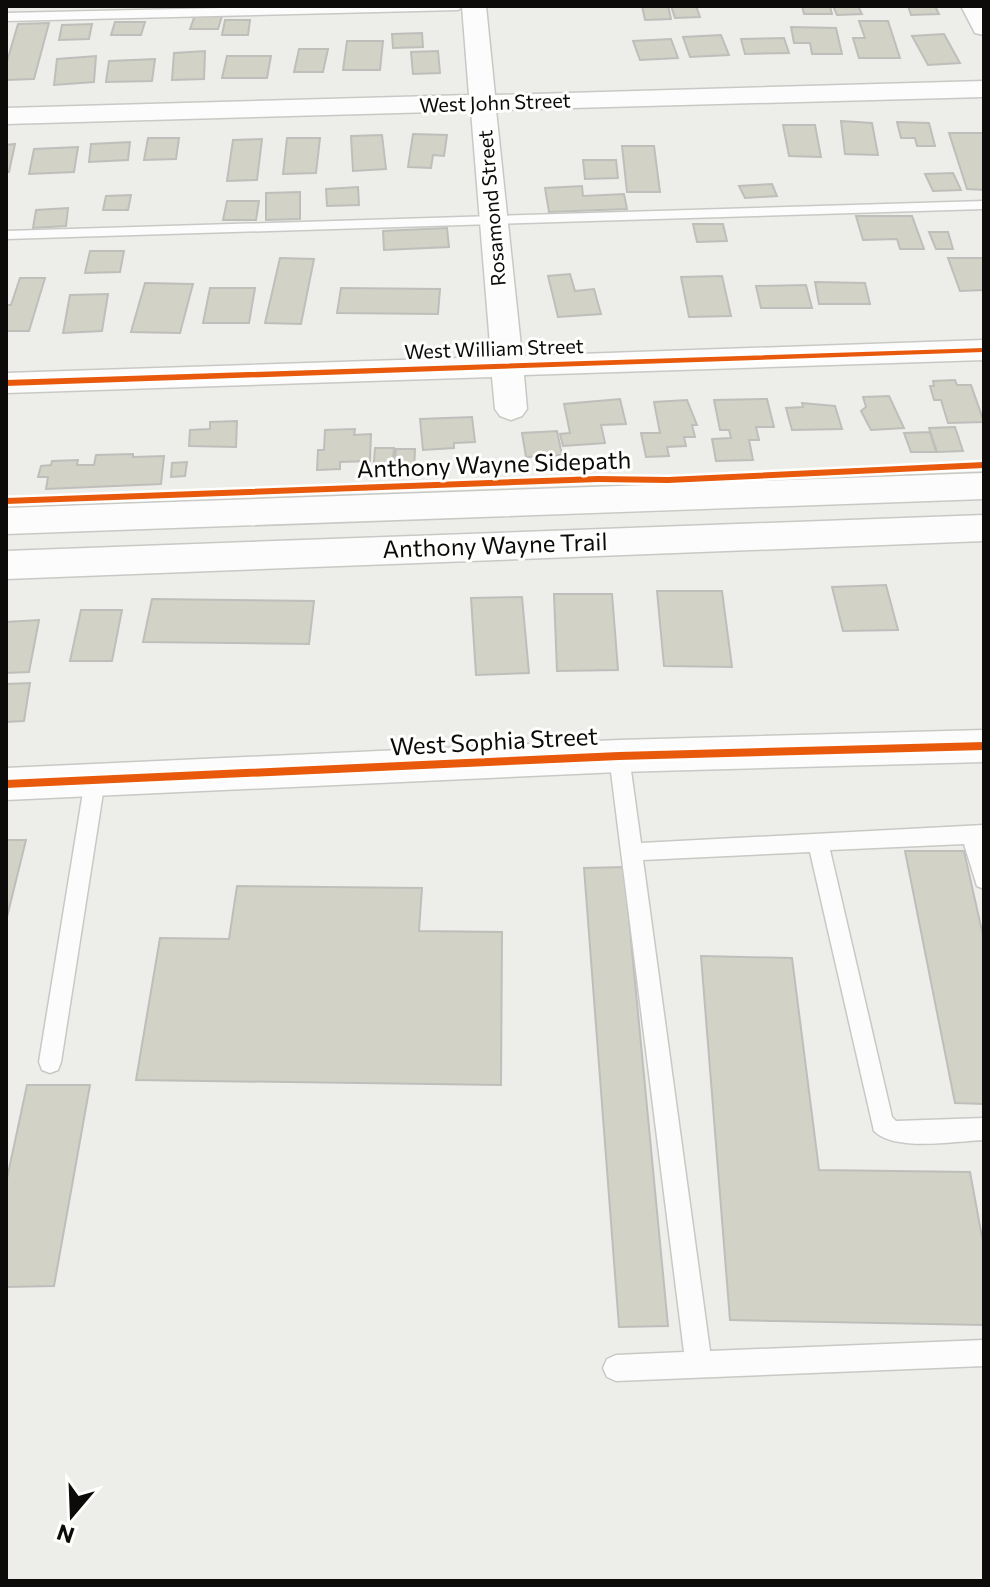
<svg xmlns="http://www.w3.org/2000/svg" width="990" height="1587" font-family="Commissioner,sans-serif">
  <style>
    .building { fill: #d3d2c6; stroke: #bebebb; stroke-width: 2 }
    .lines { fill: none; stroke-linecap: round; stroke-linejoin: round }
    .service-casing { stroke: #c8c8c5; stroke-width: 3 }
    .minor-casing { stroke: #c8c8c5; stroke-width: 3 }
    .trunk-casing { stroke: #c8c8c5; stroke-width: 3 }
    .service { fill: #fcfcfc; fill-rule: evenodd }
    .minor { fill: #fcfcfc; fill-rule: evenodd }
    .trunk { fill: #fcfcfc; fill-rule: evenodd }
    .cycleway-casing { stroke: #fffffe; stroke-width: 5 }
    .cycleway { fill: #e8590c; fill-rule: evenodd }
    .labels { text-anchor: middle; stroke-width: 6; stroke-linejoin: round; paint-order: stroke }
    .far-street-label { font-size: 20px; fill: #0c0b0a; stroke: #fffffe }
    .street-label { font-size: 24px; fill: #0c0b0a; stroke: #fffffe }
  </style>
  <rect width="100%" height="100%" fill="#edede9"/>
  <path class="building" d="M642,6H668L671,19L645,20Z
    M671,6H696L700,17L675,18Z
    M802,6H830L832,14H804Z
    M833,6H858L862,14L837,15Z
    M908,6H935L939,14L911,15Z
    M195,15L222,16L218,29H190Z
    M225,20H250L248,35H222Z
    M859,21H888L900,58H859L853,38H865Z
    M115,22H145L141,35H111Z
    M49,23L34,79L6,80V65L18,24Z
    M92,24L89,39L59,40L62,25Z
    M791,27L836,28L842,54H812L810,43H794Z
    M422,33L423,47L393,48L392,34Z
    M944,34L960,63L928,65L912,36Z
    M721,35L729,55L690,57L683,37Z
    M784,38L789,53L745,54L741,39Z
    M671,39L678,58L640,60L633,41Z
    M347,41H383L380,70H343Z
    M299,49H328L323,72H294Z
    M205,51L204,79L172,80L174,53Z
    M438,51L440,73L413,74L411,52Z
    M96,56L94,82L54,85L57,59Z
    M227,56H271L267,78H222Z
    M155,59L152,81L106,82L109,61Z
    M841,121L872,123L878,155L845,154Z
    M897,122L929,123L935,146H917L915,138H901Z
    M783,125H815L821,157L789,156Z
    M949,133H984V190L967,189Z
    M413,134L447,135L444,156L433,155L431,168L408,167Z
    M382,135L386,169L353,171L351,136Z
    M148,138H179L176,159L144,160Z
    M287,138H320L316,173L283,174Z
    M262,139L257,180L227,181L233,140Z
    M130,142L128,160L89,162L91,144Z
    M15,144L9,172H6V145Z
    M622,146H654L660,192H627Z
    M78,147L74,172L29,174L34,149Z
    M583,160H616L618,178L585,179Z
    M953,173L961,190L933,191L925,174Z
    M772,184L777,196L745,198L739,186Z
    M582,186L583,196L624,194L627,209L549,212L545,188Z
    M358,187L359,205L327,206L326,189Z
    M300,192V219L266,220V193Z
    M131,195L128,210H103L106,196Z
    M227,201H259L256,220H223Z
    M68,208L66,226L33,228L36,210Z
    M856,216H912L924,249H900L897,239L863,240Z
    M693,224H723L727,241L697,242Z
    M447,228L449,247L384,250L383,231Z
    M929,232H948L953,249H936Z
    M90,251H124L120,272L85,273Z
    M280,258L314,259L301,324L265,323Z
    M948,258H984V290L960,291Z
    M570,274L575,291L594,289L601,314L558,317L548,276Z
    M722,276L731,316L689,317L681,277Z
    M20,278H45L29,331H6V305H11Z
    M815,282L865,283L870,304H819Z
    M145,283L193,284L180,333L131,332Z
    M806,285L812,308H761L756,286Z
    M210,288H255L249,323H203Z
    M341,288L440,289L438,314L337,313Z
    M108,294L102,331L63,333L70,295Z
    M955,380L957,385H971L984,422L948,423L941,400H934L930,386H934L933,381Z
    M889,396L904,428L871,430L861,411L866,407L863,397Z
    M620,399L626,424L601,425L605,443L563,446L560,434L570,433L564,404Z
    M767,399L774,427H756L759,440H749L753,460L716,461L712,439L731,438L729,430H720L714,400Z
    M687,400L697,425H692L695,437H684L686,446L667,447L669,456L646,457L641,433H660L654,402Z
    M802,403L835,406L842,429L792,430L786,408L803,407Z
    M472,417L475,442L454,443V448L423,450L420,419Z
    M237,421L236,447L189,446L190,430L210,429V422Z
    M955,427L963,451L937,452L929,428Z
    M355,429L354,435L371,434L370,461L340,462V469L317,470L318,450H324L325,430Z
    M557,431L562,455L526,457L522,433Z
    M930,432L936,452H911L904,433Z
    M375,448H394L392,473H373Z
    M396,449H415L414,472H393Z
    M133,454V457L164,456L161,484L46,489L48,477H38L41,466L51,465L52,461L78,460L77,465H94L96,455Z
    M187,462L185,476L171,477L172,463Z
    M886,585L898,630L843,631L832,587Z
    M657,591H722L732,667L664,666Z
    M554,594H612L618,670L557,671Z
    M522,597L529,673L476,675L471,598Z
    M152,599L314,601L309,644L143,642Z
    M81,610H122L112,661H70Z
    M39,620L29,672L6,673V622Z
    M30,683L24,721L6,722V684Z
    M6,840H26L6,921Z
    M905,851H964L984,940V1104L955,1103Z
    M624,867L668,1326L619,1327L584,868Z
    M237,886L422,888L419,931L502,932L501,1085L136,1080L160,938L229,939Z
    M701,956L792,958L819,1170L970,1172L984,1248V1325L730,1320Z
    M27,1085H90L54,1286L6,1287V1183Z"/>
  <g class="lines">
    <defs>
      <path id="service" d="M311,6H464L458,10L6,21V13Z
        M984,201V209L6,239V231Z
        M619,748L626,750L629,756L641,843L984,825V889L977,886L964,844L830,850L892,1117L896,1121L984,1118V1140C955,1141 895,1152 874,1131L810,852L643,860L710,1351L984,1340V1366L616,1381L607,1377L603,1368L607,1359L616,1355L684,1352L609,756L612,750Z
        M95,772L102,774L105,780L61,1062L58,1070L50,1073L42,1070L39,1062L85,780L88,774Z"/>
      <path id="minor" d="M462,6H486L495,95L984,81V97L496,110L522,356L984,340V360L524,375L527,409L522,416L511,420L500,416L495,409L492,377L6,393V373L491,357L471,111L6,124V108L469,95Z
        M961,6H984V35L975,33Z
        M984,730V762L619,772L6,800V768L619,740Z"/>
      <path id="trunk" d="M984,473V499L6,534V508Z
        M984,515V541L6,579V551Z"/>
    </defs>
    <use href="#service" class="service-casing"/>
    <use href="#minor" class="minor-casing"/>
    <use href="#trunk" class="trunk-casing"/>
    <use href="#service" class="service"/>
    <use href="#minor" class="minor"/>
    <use href="#trunk" class="trunk"/>
    <defs>
      <path id="cycleway" d="M984,348V352L6,386V380Z
        M984,462V468L668,483L598,482L6,504V498L598,476L668,477Z
        M984,742V750L619,760L6,788V780L619,752Z"/>
    </defs>
    <use href="#cycleway" class="cycleway-casing"/>
    <use href="#cycleway" class="cycleway"/>
  </g>
  <g class="labels">
    <g class="far-street-label">
      <text transform="translate(495 103) rotate(-2)" y="7">West John Street</text>
      <text transform="translate(492 208) rotate(-95)" y="7">Rosamond Street</text>
      <text transform="translate(494 349) rotate(-2)" y="7">West William Street</text>
    </g>
    <g class="street-label">
      <text transform="translate(494 465) rotate(-2)" y="8">Anthony Wayne Sidepath</text>
      <text transform="translate(495 546) rotate(-2)" y="8">Anthony Wayne Trail</text>
      <text transform="translate(494 742) rotate(-3)" y="8">West Sophia Street</text>
    </g>
  </g>
  <rect width="990" height="1587" fill="none" stroke="#0c0b0a" stroke-width="16"/>
  <g transform="translate(72 1515) rotate(199)" stroke="#fffffe" stroke-width="6" paint-order="stroke">
  <path d="M0-6L14 30L0 20L-14 30Z" fill="#0c0b0a"/>
  <text y="-12" font-size="22" font-weight="bold" text-anchor="middle" fill="#0c0b0a">N</text>
  </g>
</svg>
